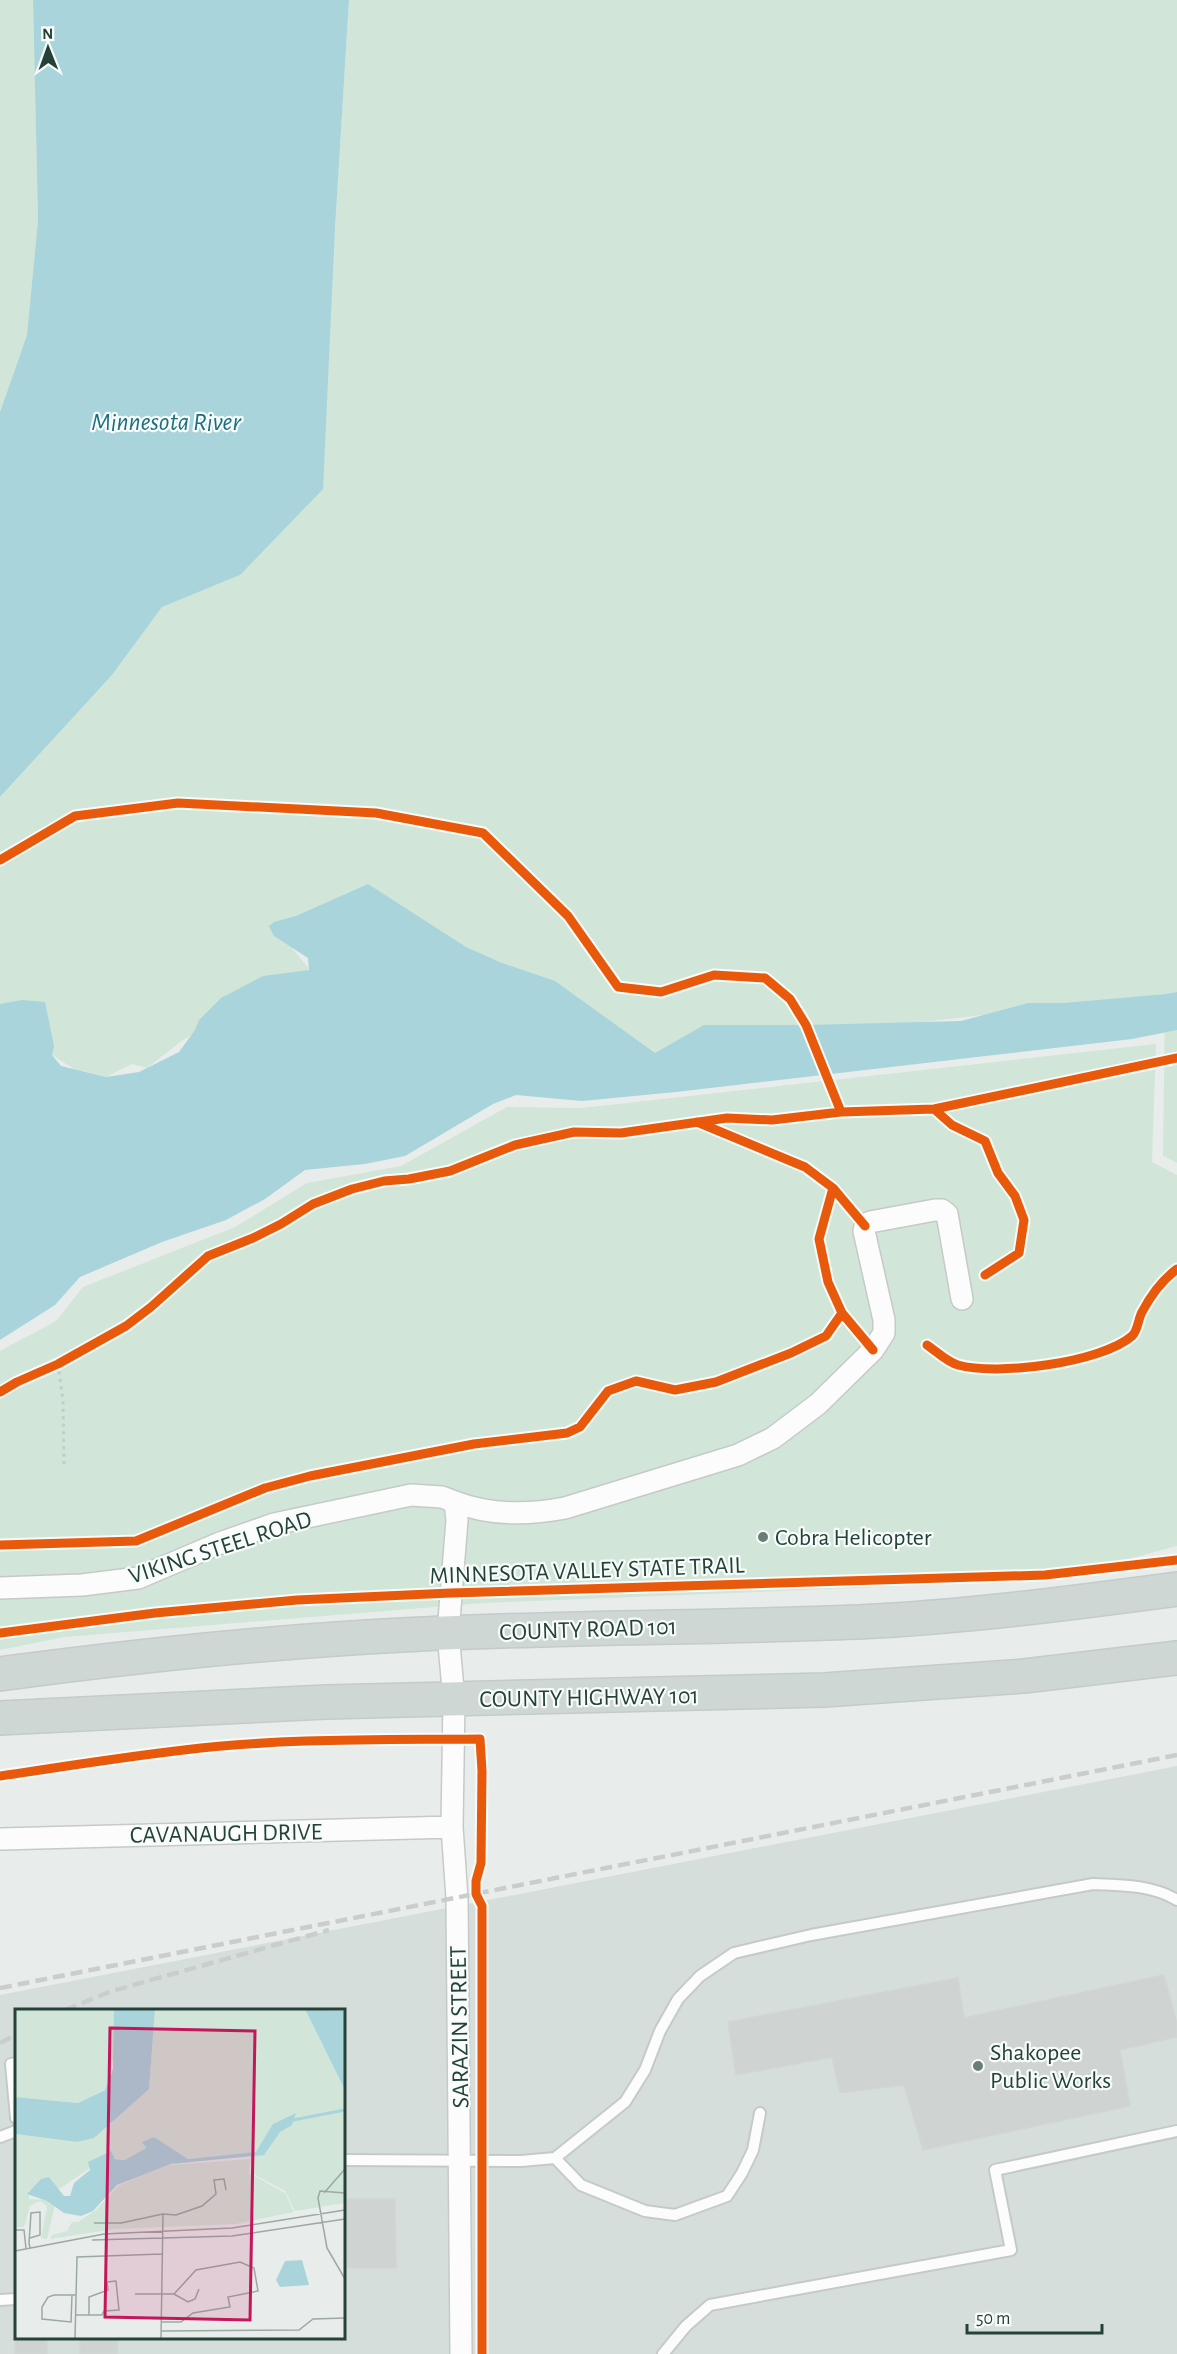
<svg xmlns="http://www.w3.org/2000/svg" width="1177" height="2354" font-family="'Alegreya Sans',sans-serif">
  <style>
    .built { fill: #d6dedb; fill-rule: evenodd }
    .green { fill: #d1e6d8 }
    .water { fill: #a9d4db }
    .building { fill: #cfd4d2; stroke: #d1d6d4; stroke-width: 1.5 }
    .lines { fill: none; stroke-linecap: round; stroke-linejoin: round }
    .lane-casing { stroke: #c5cac8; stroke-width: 14 }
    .street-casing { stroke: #c5cac8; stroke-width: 24 }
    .primary-casing { stroke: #c3ccc9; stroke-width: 36 }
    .path { stroke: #c3ccca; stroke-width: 3; stroke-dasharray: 3 4.5; stroke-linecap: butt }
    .lane { stroke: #fcfcfc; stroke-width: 10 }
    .street { stroke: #fcfcfc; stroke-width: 21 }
    .primary { stroke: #cfd7d5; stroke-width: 33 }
    .rail { stroke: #c9cdcc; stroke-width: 4.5; stroke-dasharray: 12 6; stroke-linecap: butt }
    .cycleway-casing { stroke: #f7fbf9; stroke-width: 13 }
    .cycleway { stroke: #e8590c; stroke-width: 9 }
    .poi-dot { fill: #697e78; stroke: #f7fbf9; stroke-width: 2 }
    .labels { text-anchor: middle; stroke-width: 4.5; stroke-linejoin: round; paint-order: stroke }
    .poi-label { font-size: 24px; fill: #24423a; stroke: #f7fbf9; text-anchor: start }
    .street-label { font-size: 24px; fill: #24423a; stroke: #f7fbf9 }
    .water-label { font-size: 26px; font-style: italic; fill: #1c6f80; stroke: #f7fbf9 }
    .inset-river { fill: none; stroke: #a9d4db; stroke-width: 3 }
    .inset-road { fill: none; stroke: #9aa9a4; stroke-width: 1.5 }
    .view { fill: #c2185b; fill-opacity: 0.15; stroke: #c2185b; stroke-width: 3 }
    .inset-edge { fill: none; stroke: #24423a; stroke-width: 3 }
  </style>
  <rect width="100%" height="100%" fill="#e8edeb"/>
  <path class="built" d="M1177,1766V2354H0V1995ZM16,2010H344V2338H16Z"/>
  <path class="green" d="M0,0H33L38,220L27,335L0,412Z
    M349,0H1177V1163L1163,1156L1165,994L655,1053L500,962L489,958L284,938L309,969L183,1040L147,1068L132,1064L106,1077L74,1069L52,1055L0,1033V797L112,675L162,607L240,575L335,228Z
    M1156,1044L1152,1162L1177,1175V1546L1051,1580L484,1603L65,1637L0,1650V1351L56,1321L83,1287L235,1227L307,1183L401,1166L507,1107L582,1108Z"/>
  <path class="water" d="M33,0H349L335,228L323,489L240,575L162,607L112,675L0,797V412L27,335L38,220Z
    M368,884L466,947L502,963L555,981L655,1053L704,1025H806L961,1021L1028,1003H1064L1166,994L1177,992V1030L1132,1039L676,1092L582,1101L516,1095L493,1104L405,1156L365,1164L305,1170L265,1199L226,1220L162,1242L80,1277L55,1305L0,1340V1004L22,1000L45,1002L54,1046L52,1055L61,1066L106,1077L139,1072L179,1052L195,1030L199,1020L221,998L263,976L309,970L308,958L274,936L269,926L274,922L296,916Z"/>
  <path class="building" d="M1164,1975L1177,2024V2037L1120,2050L1130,2106L923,2150L904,2085L840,2093L832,2057L736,2075L728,2022L958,1978L964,2018Z
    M344,2199H395L396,2268H344Z
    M15,2323H16V2338H47V2354H15Z
    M80,2338H118L117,2354H80Z"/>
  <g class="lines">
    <defs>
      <path id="lane" d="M16,2063L11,2064L16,2118
        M0,2137L16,2131
        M555,2158L625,2102L645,2070L660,2031L678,1999L700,1976L734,1953L811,1935L1093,1884C1121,1885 1152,1885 1177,1900
        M344,2160L521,2161L555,2158L581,2185L645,2211L675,2215L727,2196L742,2173L753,2150L760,2113
        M0,2300L16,2299
        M663,2354L686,2326L710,2305L1011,2250L995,2170L1177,2131"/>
      <path id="street" d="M455,1502C491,1516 528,1515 565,1508L738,1455L773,1438L818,1404L873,1350L884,1333V1320L864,1231L865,1226L870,1222L935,1210H942L947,1214L962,1299
        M0,1588L82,1585L138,1578L220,1543L274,1524L411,1495L442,1497L455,1502L457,1520L448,1633L454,1700L452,1827L457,1898L461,2354
        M0,1839L452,1827"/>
      <path id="primary" d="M0,1674C134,1656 267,1642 402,1635C554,1627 706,1628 858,1622C965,1617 1071,1603 1177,1589
        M0,1718L326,1702L824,1690L1024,1676L1177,1658"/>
    </defs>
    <use href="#lane" class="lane-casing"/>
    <use href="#street" class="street-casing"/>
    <use href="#primary" class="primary-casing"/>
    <path class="path" d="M934,1109L952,1125L985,1141L998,1173L1015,1196L1024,1220L1019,1253L985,1275
      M696,1122L805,1167L833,1188L854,1213
      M927,1345C936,1351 947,1362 958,1365C996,1376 1101,1363 1132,1336C1138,1331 1138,1319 1142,1312C1151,1295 1162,1280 1177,1269
      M58,1364L63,1400L64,1464
      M0,1392L17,1382L58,1364L126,1326L151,1307L208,1256L253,1238L281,1224L313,1204L352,1189L384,1181L409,1179L450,1171L515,1145L574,1132L621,1133L727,1118L772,1120L841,1112
      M0,1545L136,1541L265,1488L310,1476L474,1444L567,1433L580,1427L608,1391L636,1381L675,1390L716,1382L791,1353L826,1336L842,1313"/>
    <use href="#lane" class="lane"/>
    <use href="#street" class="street"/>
    <use href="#primary" class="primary"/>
    <path class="rail" d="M0,1988L1177,1755
      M65,2010L112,1991L329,1930
      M0,2043L16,2035"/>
    <defs>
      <path id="cycleway" d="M0,860L75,816L178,803L376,813L483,833L568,916L618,987L661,992L714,975L765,978L790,999L806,1025L841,1112L934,1109L1177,1058
        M934,1109L952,1125L985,1141L998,1173L1015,1196L1024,1220L1019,1253L985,1275
        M697,1122L805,1167L833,1188L865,1226
        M833,1188L819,1239L828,1282L842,1313L873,1350
        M927,1345C936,1351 947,1362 958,1365C996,1376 1101,1363 1132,1336C1138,1331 1138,1319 1142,1312C1151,1295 1162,1280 1177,1269
        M0,1392L17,1382L58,1364L126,1326L151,1307L208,1256L253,1238L281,1224L313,1204L352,1189L384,1181L409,1179L450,1171L515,1145L574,1132L621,1133L727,1118L772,1120L841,1112
        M0,1545L136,1541L265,1488L310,1476L474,1444L567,1433L580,1427L608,1391L636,1381L675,1390L716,1382L791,1353L826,1336L842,1313
        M0,1633L155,1613L297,1600L451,1593L1045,1575L1177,1560
        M0,1776C61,1767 123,1757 184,1750C282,1738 382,1740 480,1739L482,1771L481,1863L476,1881V1894L482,1906V2354"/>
    </defs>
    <use href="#cycleway" class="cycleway-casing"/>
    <use href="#cycleway" class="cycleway"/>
  </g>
  <g class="poi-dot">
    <circle cx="763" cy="1537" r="6"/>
    <circle cx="978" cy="2066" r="6"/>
  </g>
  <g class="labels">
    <g class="poi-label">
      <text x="775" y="1545">Cobra Helicopter</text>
      <text x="990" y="2060">Shakopee<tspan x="990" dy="28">Public Works</tspan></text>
    </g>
    <g class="street-label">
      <text transform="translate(220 1547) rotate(-18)" y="8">VIKING STEEL ROAD</text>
      <text transform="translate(587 1570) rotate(-2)" y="8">MINNESOTA VALLEY STATE TRAIL</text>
      <text transform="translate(588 1629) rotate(-2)" y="8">COUNTY ROAD 101</text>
      <text transform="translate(589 1697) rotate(-1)" y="8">COUNTY HIGHWAY 101</text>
      <text transform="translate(226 1833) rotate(-1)" y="8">CAVANAUGH DRIVE</text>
      <text transform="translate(459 2027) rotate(-91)" y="8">SARAZIN STREET</text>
    </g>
    <g class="water-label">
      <text x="166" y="430">Minnesota River</text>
    </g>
  </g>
  <g transform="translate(15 2009)">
    <rect width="330" height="330" fill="#e8edeb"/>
    <path d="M0,0H99V46L91,80L63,94L10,89L0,101ZM140,0H290L330,81V194L280,202L270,182L236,164V144L173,150L132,131L128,135L131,139L111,151L99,149L75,159L46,179L14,181V190L31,191L40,196L32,230L26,229L32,197L25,192L15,197L9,218H0V125L61,133L94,117L114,94L134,80ZM235,150L234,164L270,184L279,203L221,215L100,220L35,230L37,226L52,222L57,213H63L81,201L103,177L130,165L155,156Z" fill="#d1e6d8"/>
    <path d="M99,0H140L134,80L79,129L62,133L0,125V88L63,94L90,81L98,60ZM290,0L330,2V82L329,79ZM281,104L277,116L265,123L249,146L156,155L102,176L78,202L66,207L49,204L32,192L12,185L26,170L34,168L49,187H55L59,174L75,161L73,153L96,142L100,150L110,151L131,139L127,133L139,128L173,150L241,143L258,115ZM287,251L294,276L265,278L261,271L270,252Z" fill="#a9d4db"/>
    <path class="inset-river" d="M278,111L330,101"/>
    <path class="inset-road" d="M309,184L330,160M330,184L305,182L303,189L312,239L330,270M148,205L161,206L187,197L201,185L199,171L209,170L211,181M79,214H106L148,205L146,330M0,221H9L11,240M15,229L25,226V203L16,204L14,234L15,239M77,231L217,227L330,210M0,242L89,225L217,219L330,201M120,285H159L173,293L180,290L184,280M57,286L56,313L27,310V298L33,288L39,286H61M61,306H87L89,302L104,301L101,272L92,273L93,281L74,288V306M147,313H166L178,304L215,298L213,288L243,282L239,259L225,253L181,261L159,285M147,322L284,321L298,310L330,309M60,330L62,248L147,245"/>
    <path class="view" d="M95,19L240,22L235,311L90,308Z"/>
    <rect width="330" height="330" class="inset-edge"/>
  </g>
  <g transform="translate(48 48) rotate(359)" stroke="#f7fbf9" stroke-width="4.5" paint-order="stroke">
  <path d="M0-4.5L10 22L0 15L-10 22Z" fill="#24423a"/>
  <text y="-9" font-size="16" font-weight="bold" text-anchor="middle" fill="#24423a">N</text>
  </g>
  <path d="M967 2324v9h135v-9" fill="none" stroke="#24423a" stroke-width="3"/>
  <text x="976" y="2324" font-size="18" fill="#24423a" stroke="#f7fbf9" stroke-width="4.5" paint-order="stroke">50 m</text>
</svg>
